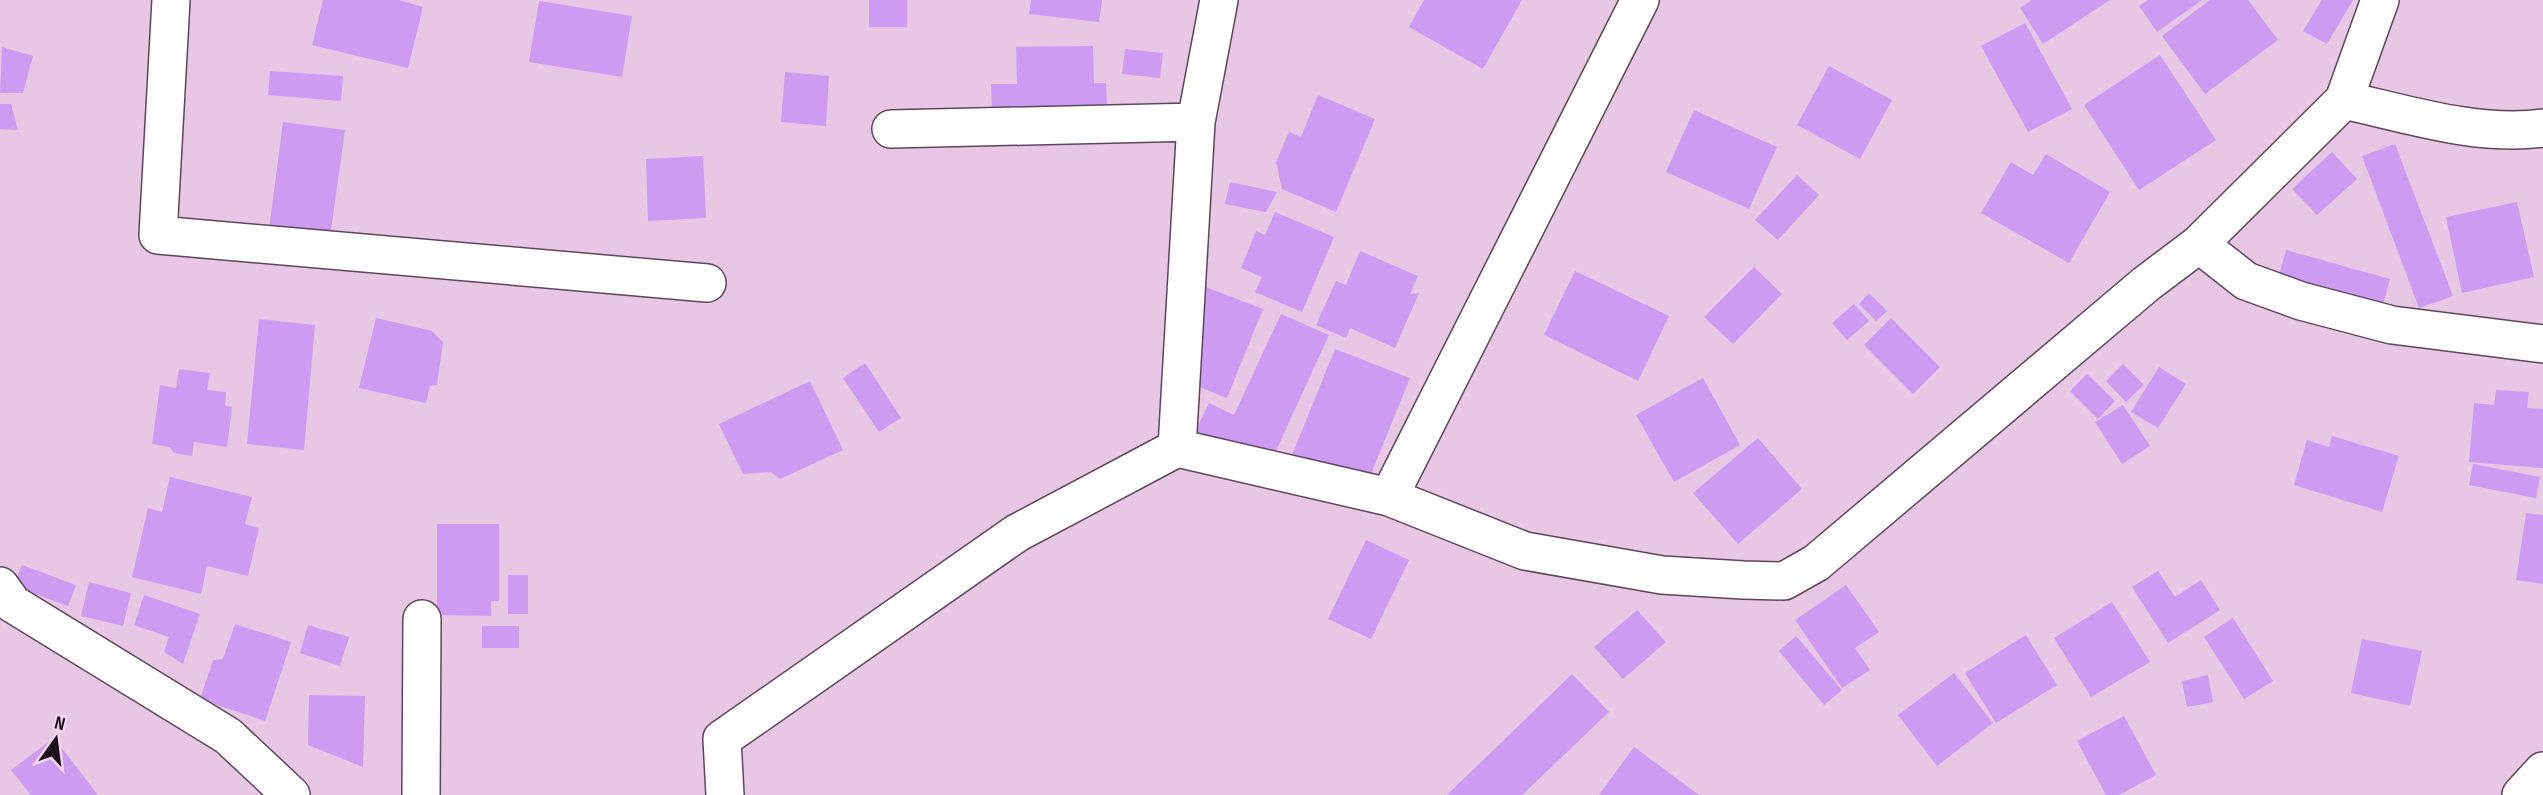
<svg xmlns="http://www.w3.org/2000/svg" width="2543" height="795" font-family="'Sofia Sans Condensed',sans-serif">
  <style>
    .building { fill: #cd9bf2 }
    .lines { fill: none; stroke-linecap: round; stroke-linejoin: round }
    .minor-casing { stroke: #5f455c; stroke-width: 40 }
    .minor { stroke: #fff; stroke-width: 37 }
  </style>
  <rect width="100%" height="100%" fill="#e7c7e3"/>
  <path class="building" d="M323,0H399L423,7L408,68L312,45Z
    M869,0H907V27H869Z
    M1031,0H1102L1099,22L1029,14Z
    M1424,0H1522L1483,69L1409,27Z
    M2032,0H2110L2043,44L2020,8Z
    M2148,0H2202L2157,32L2139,6Z
    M2210,0H2248L2278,40L2205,94L2162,36Z
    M2322,0H2353L2327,44L2303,31Z
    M539,1L632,16L622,77L529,62Z
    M2025,23L2072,109L2028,132L1981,46Z
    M1093,46L1094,83H1106L1107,107L992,109L991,84H1017L1016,47Z
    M2,47L33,56L23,93H0Z
    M1125,49L1163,53L1160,78L1122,74Z
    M2160,55L2216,140L2139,190L2084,105Z
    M1829,66L1892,100L1860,159L1797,125Z
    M270,71L343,76L341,101L268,95Z
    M785,72L829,76L826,126L781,122Z
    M1318,95L1375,119L1336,212L1282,189L1276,162L1289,132L1301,137Z
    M0,104H11L18,130L0,129Z
    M1694,110L1777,147L1749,209L1666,172Z
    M283,122L345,130L330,237L269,229Z
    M2395,144L2453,296L2419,308L2362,156Z
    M2332,152L2357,179L2317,215L2292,189Z
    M2046,154L2110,192L2069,263L1981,213L2011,162L2033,175Z
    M703,156L706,218L648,221L646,159Z
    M1797,175L1819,195L1778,240L1755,220Z
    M1230,182L1277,192L1266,212L1225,204Z
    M2517,202L2534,277L2462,293L2446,217Z
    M1275,212L1334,237L1302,312L1255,292L1262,277L1241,268L1256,231L1265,235Z
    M2286,250L2390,279L2381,312L2277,283Z
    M1360,251L1418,276L1410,294L1419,293L1395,348L1350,328L1346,338L1316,325L1336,281L1346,285Z
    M1754,267L1782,294L1733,344L1704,317Z
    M1575,271L1669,316L1638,381L1544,335Z
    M1203,286L1263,309L1227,398L1197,386Z
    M1869,293L1887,311L1876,321L1859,304Z
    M1854,304L1869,321L1847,340L1832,323Z
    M1281,314L1329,335L1268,468L1194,434L1209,403L1234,415Z
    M376,318L432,331L443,342L437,385L430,386L426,403L359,388Z
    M1891,318L1940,367L1913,394L1864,345Z
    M259,319L315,325L304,450L247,444Z
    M1335,349L1410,378L1367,484L1292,455Z
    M865,363L901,418L879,432L843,378Z
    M2123,364L2144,385L2126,402L2106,381Z
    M2159,367L2186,384L2158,428L2131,412Z
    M179,369L210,373L207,390L226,392L225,406L232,407L227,447L194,442L192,456L174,453L170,447L152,444L160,385L176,388Z
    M2087,374L2115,401L2098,419L2070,391Z
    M1703,378L1740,445L1674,482L1636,415Z
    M810,381L843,450L780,479L771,472L743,474L719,424Z
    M2496,390L2529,392L2527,408L2543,409V468L2469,462L2474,403L2494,405Z
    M2123,405L2150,446L2122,464L2095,422Z
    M2332,436L2399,456L2382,512L2294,485L2307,440L2329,447Z
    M1758,438L1802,489L1738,544L1693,493Z
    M2473,464L2540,477L2536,498L2469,485Z
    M170,477L252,497L245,524L259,528L248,576L207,566L201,594L132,577L148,508L162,512Z
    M2526,513L2543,515V584L2516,580Z
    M437,524H499V601H491V616L437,615Z
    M1366,540L1409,560L1371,639L1328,619Z
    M22,565L76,585L68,606L13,586Z
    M2158,571L2175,597L2201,580L2220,610L2168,643L2132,587Z
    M508,575H528V614H508Z
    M89,582L131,593L123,626L81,616Z
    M1846,585L1879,632L1855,648L1870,670L1842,688L1795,620Z
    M144,595L200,614L183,664L164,652L169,637L134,625Z
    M2112,602L2150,662L2091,697L2054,638Z
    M1637,610L1666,642L1623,679L1594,647Z
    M2233,618L2273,681L2244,699L2204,637Z
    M235,624L291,642L265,721L200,699L213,660L223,659Z
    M308,625L349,637L340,666L300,653Z
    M482,626H519V648H482Z
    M2026,635L2057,685L1996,723L1965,673Z
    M1796,636L1842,690L1824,705L1779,651Z
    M2362,639L2422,651L2410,706L2351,693Z
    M1954,673L1993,723L1937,766L1898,715Z
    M1572,674L1609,712L1522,795H1447Z
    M2208,675L2213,702L2187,707L2182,681Z
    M309,695L365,696L363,767L308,745Z
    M2124,716L2156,775L2119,795H2106L2077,741Z
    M54,738L98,795H31L11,770Z
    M1634,747L1699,795H1599Z"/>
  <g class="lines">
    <defs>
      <path id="minor" d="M171,0L158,235L707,283
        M2344,100C2407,114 2478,137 2543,128
        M891,129L1196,122
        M2199,244L2344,100L2380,0
        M1177,448L1196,122L1219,0
        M1389,497L1640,0
        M0,586L13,604L228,736L291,795
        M421,795L422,619
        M725,795L722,739L1017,533L1177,448L1389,497L1525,551L1662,575L1743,580L1784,581L1816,563L2146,284L2199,244L2246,281L2301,301L2392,325L2543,344
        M2521,795L2543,771"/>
    </defs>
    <use href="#minor" class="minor-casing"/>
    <use href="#minor" class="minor"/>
  </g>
  <g transform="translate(56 739) rotate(14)" stroke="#f4d4f0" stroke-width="5" paint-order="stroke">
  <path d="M0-5L12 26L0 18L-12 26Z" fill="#1b101a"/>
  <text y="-10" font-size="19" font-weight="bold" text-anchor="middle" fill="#1b101a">N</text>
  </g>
</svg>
